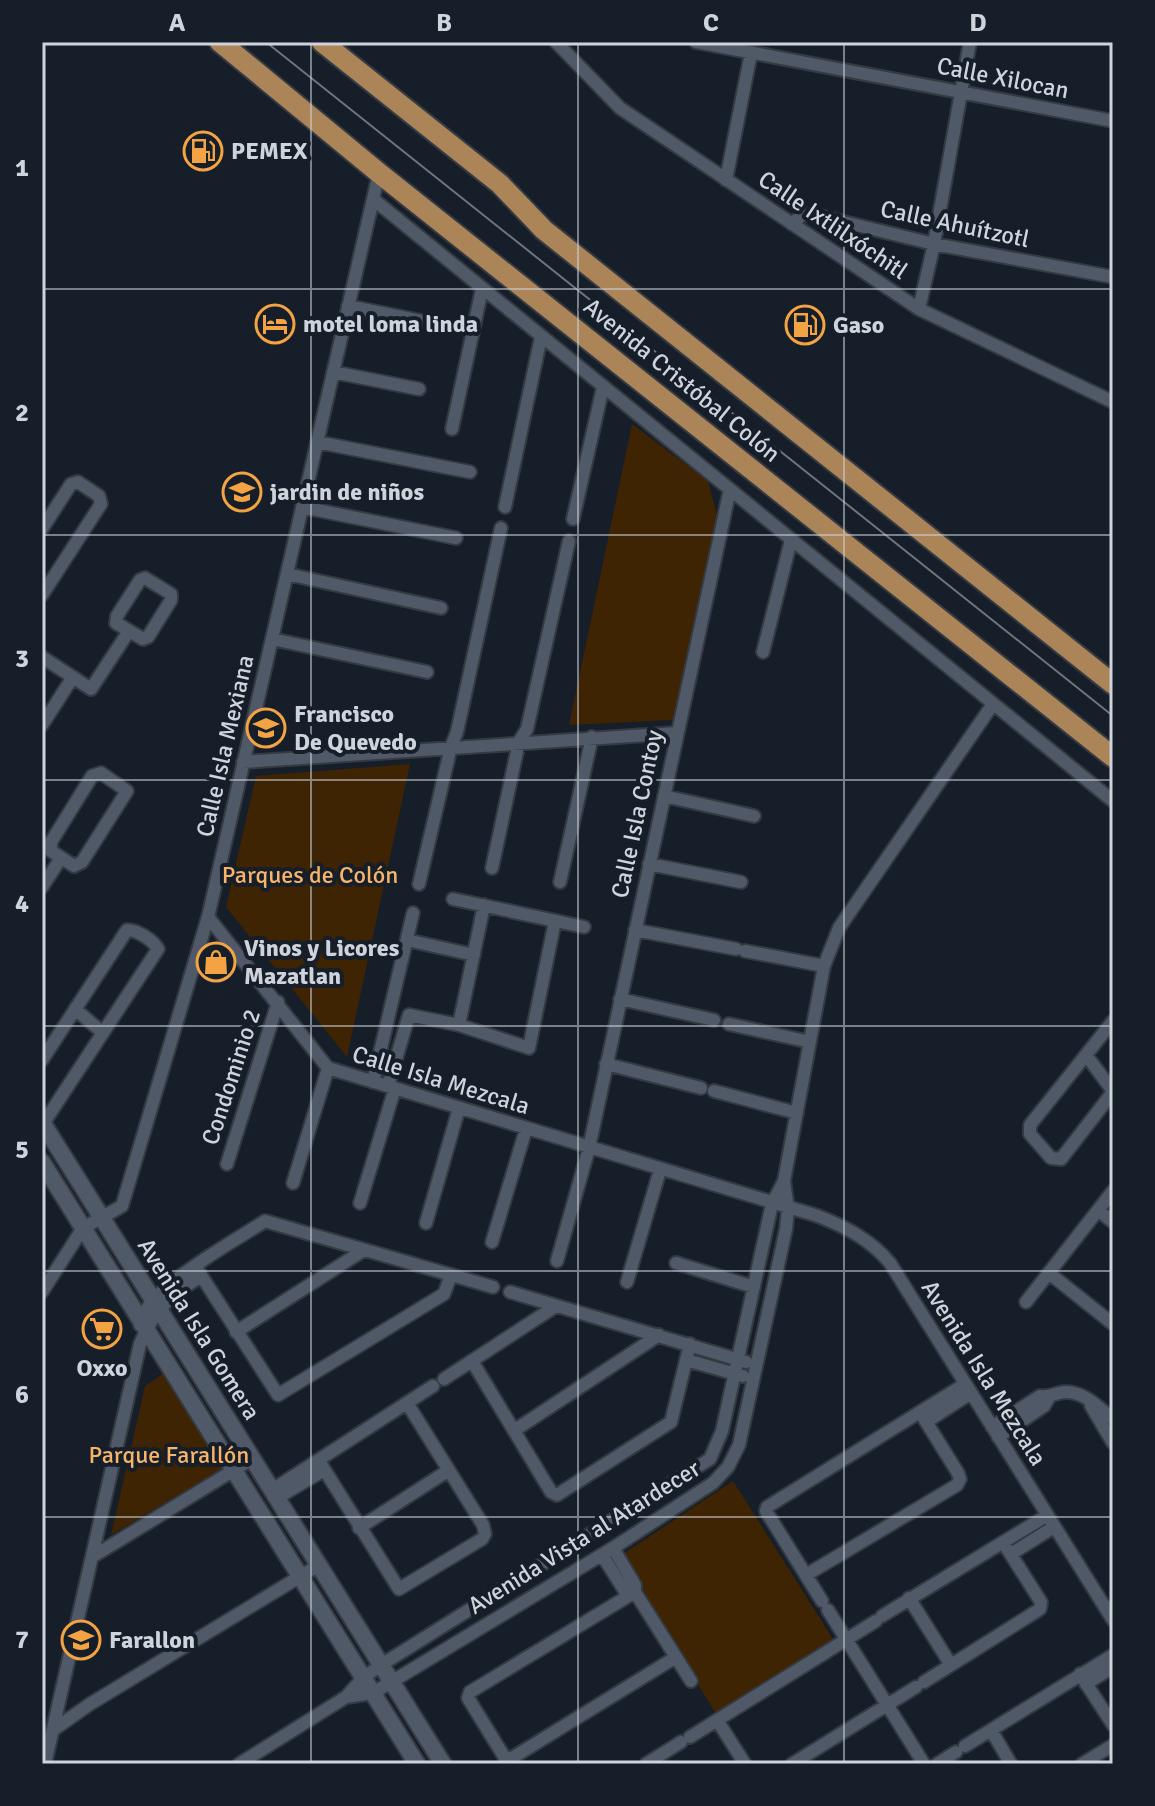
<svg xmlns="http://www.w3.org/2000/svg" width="1155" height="1806" font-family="Signika,sans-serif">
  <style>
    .green { fill: #3e2403 }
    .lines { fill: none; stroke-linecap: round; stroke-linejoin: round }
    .minor-casing { stroke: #343942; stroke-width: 16 }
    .tertiary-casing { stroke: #343942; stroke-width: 20 }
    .primary-casing { stroke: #343942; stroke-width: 24 }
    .minor { stroke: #4f5967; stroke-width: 12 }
    .tertiary { stroke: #4f5967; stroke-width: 16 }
    .primary { stroke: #ab8458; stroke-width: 20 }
    .tram { stroke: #6e757e; stroke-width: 2 }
    .grid { fill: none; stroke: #cfd4dc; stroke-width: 2; stroke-opacity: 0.55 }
    .labels { text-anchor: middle; stroke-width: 8; stroke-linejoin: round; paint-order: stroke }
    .street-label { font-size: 24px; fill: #cfd4dc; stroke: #151e29 }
    .poi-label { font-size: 24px; font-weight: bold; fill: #cfd4dc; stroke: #151e29; text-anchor: start }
    .park-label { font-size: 24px; fill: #f8b469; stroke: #151e29 }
    .neatline { fill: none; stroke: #cfd4dc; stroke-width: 3 }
    .grid-label { font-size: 26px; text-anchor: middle; font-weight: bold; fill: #cfd4dc }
  </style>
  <rect width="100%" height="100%" fill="#151e29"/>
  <path class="green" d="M632,424L708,481L717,515L674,720L569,725Z
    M410,764L347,1057L226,907L256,776Z
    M164,1373L223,1468L111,1535L145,1386Z
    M733,1481L833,1639L716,1714L620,1556Z"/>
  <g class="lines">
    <defs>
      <path id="minor" d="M556,42L620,108L919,309L1113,402
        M696,42L1113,121
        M726,180L751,53
        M373,199L1113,801
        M792,224L802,215L811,214L934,244L1113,277
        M348,306L431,323
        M919,309L934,244L970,42
        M333,372L419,389
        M452,429L482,289
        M317,442L470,472
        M302,507L456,538
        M505,507L541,337
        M573,519L603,387
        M42,529L71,484L78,482L99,496L101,504L42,595
        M287,574L441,608
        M145,578L171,594V600L148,637L143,639L116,623L117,616L140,580Z
        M272,639L427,672
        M763,652L791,540
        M42,657L91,689L129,631
        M42,725L73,677
        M243,762L677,733
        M101,773L127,791L82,862L74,866L51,851V842L92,776Z
        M664,796L754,816
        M649,864L741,882
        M492,868L519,742L527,729L569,541
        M560,882L592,737
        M419,884L451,747L457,732L501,528
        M42,887L61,858
        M453,899L584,927
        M208,917L328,1068L818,1216C846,1227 871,1240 890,1263L1113,1620
        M635,930L736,949
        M407,940L474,955
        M745,951L824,966
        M620,999L714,1020
        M75,1009L103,1033
        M1113,1021L1030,1125V1134L1051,1158L1061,1159L1113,1092
        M729,1024L810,1042
        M459,1025L484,905
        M1086,1055L1113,1091
        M42,1060L127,930C137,930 153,940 158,949L43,1124
        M606,1064L701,1088
        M373,1082L413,913
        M388,1086L409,1015L459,1025L529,1048L555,921
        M714,1091L797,1113
        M227,1164L278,1002
        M293,1183L328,1068
        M360,1203L395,1088
        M1098,1210L1113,1222
        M426,1223L459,1108
        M492,1242L526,1129
        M557,1261L589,1148L730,489
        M676,1263L754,1287
        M197,1269L278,1395L444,1294L451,1275
        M1049,1273L1113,1324
        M627,1282L660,1170
        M42,1292L83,1228L122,1206L208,917L379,173
        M510,1292L746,1362
        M1026,1302L1113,1191
        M140,1325C142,1291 236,1240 265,1221L493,1287
        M236,1332L364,1250
        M686,1360L743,1376
        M472,1361L551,1492L557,1495L671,1422L690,1344
        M444,1379L556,1306
        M1091,1406L1113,1443
        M926,1422L971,1393
        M992,1427L1040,1396C1050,1398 1056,1392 1066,1392C1085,1392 1099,1408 1113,1419
        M515,1430L659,1335
        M998,1437L1044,1406L1049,1397
        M319,1461L399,1589L482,1539L485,1534L483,1525L407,1403
        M272,1490L433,1386
        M277,1498L324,1470
        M359,1528L449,1470
        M613,1548L635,1585V1592L691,1681
        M1011,1554L1054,1527
        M602,1555L628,1596
        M92,1557L252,1459
        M806,1575L957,1485L960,1479L958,1473L920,1412
        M635,1592L470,1692L468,1698L505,1758H512L676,1657
        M909,1598L951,1665
        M822,1601L766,1511L767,1507L965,1384
        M828,1610L924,1764
        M882,1616L1046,1516
        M1080,1674L1113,1725
        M924,1682L1040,1609L1041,1602L1003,1542
        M1086,1684L1113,1667
        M346,1697L373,1693L613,1548L713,1483L728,1467L739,1445L786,1229L788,1209L784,1181L824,966L839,928L993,704
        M717,1720L745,1764
        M53,1730L90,1704L319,1565
        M991,1730L1011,1764
        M690,1737L876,1621
        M965,1746L1113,1655
        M45,1764L140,1344C154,1310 170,1296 201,1276
        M239,1764L346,1697L363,1678L381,1665L710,1459L722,1431L772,1204L784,1181
        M646,1764L681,1742
        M792,1764L916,1687
        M937,1764L956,1752
        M1082,1764L1113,1745"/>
      <path id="tertiary" d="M42,1122L443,1764
        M42,1162L417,1764"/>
      <path id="primary" d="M220,42L379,173L1113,757
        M322,42L500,184L544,230L1113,684"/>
    </defs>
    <use href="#minor" class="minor-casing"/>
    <use href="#tertiary" class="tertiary-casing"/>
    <use href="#primary" class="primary-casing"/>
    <use href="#minor" class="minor"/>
    <use href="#tertiary" class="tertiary"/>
    <use href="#primary" class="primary"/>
    <path class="tram" d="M266,42L1113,716"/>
  </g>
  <path class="grid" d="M311,42V1764M578,42V1764M844,42V1764M42,289H1113M42,535H1113M42,780H1113M42,1026H1113M42,1271H1113M42,1517H1113"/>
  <defs>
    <symbol id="fuel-ring" viewBox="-11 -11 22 22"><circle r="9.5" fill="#151e29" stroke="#f4a344" stroke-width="1.5"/><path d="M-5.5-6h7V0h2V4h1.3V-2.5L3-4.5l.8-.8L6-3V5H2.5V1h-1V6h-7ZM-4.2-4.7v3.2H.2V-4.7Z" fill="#f4a344"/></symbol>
    <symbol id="hotel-ring" viewBox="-11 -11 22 22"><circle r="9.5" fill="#151e29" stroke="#f4a344" stroke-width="1.5"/><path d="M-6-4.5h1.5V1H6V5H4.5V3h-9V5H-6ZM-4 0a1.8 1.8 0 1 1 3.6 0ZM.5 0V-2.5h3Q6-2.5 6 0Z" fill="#f4a344"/></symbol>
    <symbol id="school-ring" viewBox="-11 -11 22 22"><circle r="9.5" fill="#151e29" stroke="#f4a344" stroke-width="1.5"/><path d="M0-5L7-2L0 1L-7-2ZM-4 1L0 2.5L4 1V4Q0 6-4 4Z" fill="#f4a344"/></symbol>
    <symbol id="shop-ring" viewBox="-11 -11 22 22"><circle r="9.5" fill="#151e29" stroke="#f4a344" stroke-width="1.5"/><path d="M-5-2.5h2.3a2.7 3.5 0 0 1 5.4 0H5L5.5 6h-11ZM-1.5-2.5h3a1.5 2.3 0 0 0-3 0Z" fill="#f4a344"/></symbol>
    <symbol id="supermarket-ring" viewBox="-11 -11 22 22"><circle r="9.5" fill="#151e29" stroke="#f4a344" stroke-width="1.5"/><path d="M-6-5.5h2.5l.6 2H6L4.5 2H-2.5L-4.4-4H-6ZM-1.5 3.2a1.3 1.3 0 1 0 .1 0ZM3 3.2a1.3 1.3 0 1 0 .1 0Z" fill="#f4a344"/></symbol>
  </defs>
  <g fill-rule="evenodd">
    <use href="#fuel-ring" x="181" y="129" width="44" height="44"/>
    <use href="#hotel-ring" x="253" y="302" width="44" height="44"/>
    <use href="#fuel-ring" x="783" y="303" width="44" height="44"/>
    <use href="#school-ring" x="220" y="470" width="44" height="44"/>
    <use href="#school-ring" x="244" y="706" width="44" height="44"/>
    <use href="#shop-ring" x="194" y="940" width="44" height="44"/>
    <use href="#supermarket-ring" x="80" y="1307" width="44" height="44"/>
    <use href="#school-ring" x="59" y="1618" width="44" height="44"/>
  </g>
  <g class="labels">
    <g class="street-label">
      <text transform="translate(1003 78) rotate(11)" y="8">Calle Xilocan</text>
      <text transform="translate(955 224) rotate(12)" y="8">Calle Ahuítzotl</text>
      <text transform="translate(833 225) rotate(34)" y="8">Calle Ixtlilxóchitl</text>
      <text transform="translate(682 380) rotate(39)" y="8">Avenida Cristóbal Colón</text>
      <text transform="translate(225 746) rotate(-77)" y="8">Calle Isla Mexiana</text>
      <text transform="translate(637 814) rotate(-78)" y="8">Calle Isla Contoy</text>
      <text transform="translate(231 1077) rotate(-72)" y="8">Condominio 2</text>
      <text transform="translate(441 1080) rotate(17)" y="8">Calle Isla Mezcala</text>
      <text transform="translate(199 1329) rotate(58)" y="8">Avenida Isla Gomera</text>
      <text transform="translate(984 1373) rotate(58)" y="8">Avenida Isla Mezcala</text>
      <text transform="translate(584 1537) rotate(-32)" y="8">Avenida Vista al Atardecer</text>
    </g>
    <g class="poi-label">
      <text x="231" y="159">PEMEX</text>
      <text x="303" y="332">motel loma linda</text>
      <text x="833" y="333">Gaso</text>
      <text x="270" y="500">jardin de niños</text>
      <text x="294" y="722">Francisco<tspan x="294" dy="28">De Quevedo</tspan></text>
      <text x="244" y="956">Vinos y Licores<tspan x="244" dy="28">Mazatlan</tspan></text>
      <text x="102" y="1376" text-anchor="middle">Oxxo</text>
      <text x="109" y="1648">Farallon</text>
    </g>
    <g class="park-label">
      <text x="310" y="883">Parques de Colón</text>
      <text x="169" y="1463">Parque Farallón</text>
    </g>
  </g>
  <rect width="1155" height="1806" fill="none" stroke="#151e29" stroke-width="88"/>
  <rect x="44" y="44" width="1067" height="1718" class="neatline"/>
  <g class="grid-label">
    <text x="177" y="31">A</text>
    <text x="444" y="31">B</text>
    <text x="711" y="31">C</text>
    <text x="978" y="31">D</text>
    <text x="22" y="176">1</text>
    <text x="22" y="421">2</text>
    <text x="22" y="667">3</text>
    <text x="22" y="912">4</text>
    <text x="22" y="1158">5</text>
    <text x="22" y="1403">6</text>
    <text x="22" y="1648">7</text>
  </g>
</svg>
